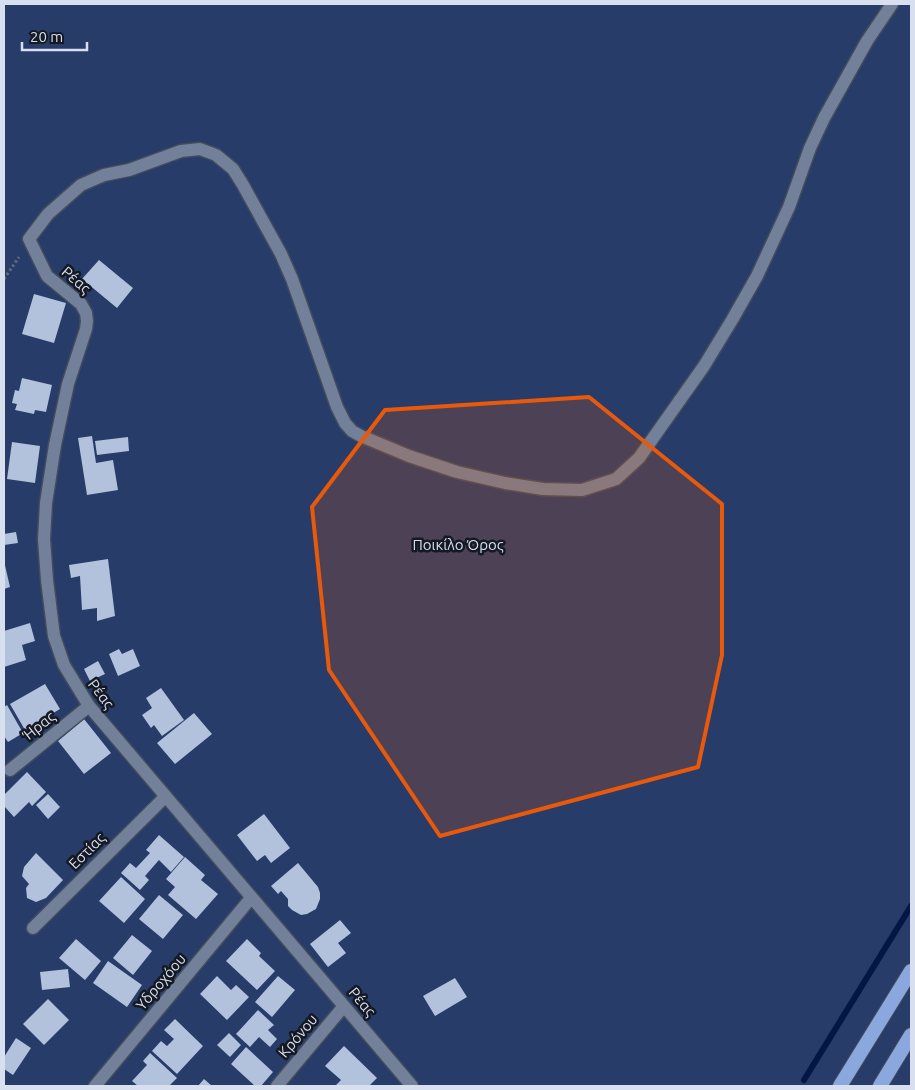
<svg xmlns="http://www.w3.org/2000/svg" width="915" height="1090" font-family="Ubuntu,sans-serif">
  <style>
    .green { fill: #273c68 }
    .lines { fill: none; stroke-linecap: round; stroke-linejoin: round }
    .stream { stroke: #031645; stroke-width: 6 }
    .building { fill: #b2c1dc }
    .minor-casing { stroke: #434c5e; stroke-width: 15 }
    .trunk-casing { stroke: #434c5e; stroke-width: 16 }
    .path { stroke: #606a7d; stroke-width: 3; stroke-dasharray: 2.5 2.5; stroke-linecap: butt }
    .minor { stroke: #728099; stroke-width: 12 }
    .trunk { stroke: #8ba8de; stroke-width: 14 }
    .marked { fill: #e8590c; fill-opacity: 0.2; stroke: #e8590c; stroke-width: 4; stroke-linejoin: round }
    .labels { text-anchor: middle; stroke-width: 5; stroke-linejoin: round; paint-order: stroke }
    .street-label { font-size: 15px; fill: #d8dfee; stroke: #141923 }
    .park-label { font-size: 15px; fill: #d6dff0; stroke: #141923 }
  </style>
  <rect width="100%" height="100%" fill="#263146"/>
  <path class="green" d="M4,4H911V1086H4Z"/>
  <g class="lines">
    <path class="stream" d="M804,1080L911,906"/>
  </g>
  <path class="building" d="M99,260L133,288L117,308L82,279Z
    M34,294L66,303L54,343L22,334Z
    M22,378L52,385L46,412L35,410L34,414L15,410L17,404L12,403L15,390L19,391Z
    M92,436L96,463L113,460L118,490L87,495L78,438Z
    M128,437L129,451L97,455L95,441Z
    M12,442L40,446L35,483L7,479Z
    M16,532L18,543L4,545V534Z
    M108,559L115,616L97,621V608L82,610L80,576L71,578L69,565Z
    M4,561L10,587L4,589Z
    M30,623L35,641L22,645L26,660L4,667V631Z
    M119,649L122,654L133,649L140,666L118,676L109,654Z
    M98,661L105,674L90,681L84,669Z
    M45,684L60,709L25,730L10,704Z
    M161,688L184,720L162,736L154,725L151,728L142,715L152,708L146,698Z
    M7,705L23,733L8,742L4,736V707Z
    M194,713L212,734L175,764L157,743Z
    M84,719L111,753L84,774L58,741Z
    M27,772L46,792L32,806L29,802L14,817L4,806V795Z
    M48,794L60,807L48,819L36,805Z
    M264,814L290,848L271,863L265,855L257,861L237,835Z
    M159,835L184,857L171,872L159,860L145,876L149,880L140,890L121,873L130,863L136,868L150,853L146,850Z
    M36,853L63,880L46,898L36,902L27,898L26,888L29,884L22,876L24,867Z
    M185,857L205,875L201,880L218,894L196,919L168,895L175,887L166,879Z
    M298,863L318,887L320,893V899L316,909L307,914L301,915L292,910L288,906V899L281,891L278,894L271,886Z
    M121,877L145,899L124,923L99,901Z
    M159,895L183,915L163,939L139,919Z
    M340,920L351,933L338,943L346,953L328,967L310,944Z
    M132,935L152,951L133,975L113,958Z
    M76,939L101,961L85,980L59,958Z
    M247,939L261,953L259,956L275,971L257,990L226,961Z
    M108,961L142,985L127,1007L93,983Z
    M68,969L70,987L42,990L40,972Z
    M217,976L231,990L236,985L249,997L227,1020L200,994Z
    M278,976L295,990L272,1017L255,1002Z
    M455,978L467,997L435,1016L423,996Z
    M48,999L69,1020L44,1045L23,1024Z
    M258,1010L274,1025L268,1030L277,1039L270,1047L259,1037L250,1047L236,1034Z
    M175,1019L203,1046L177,1074L152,1051L161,1041L167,1046L174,1039L164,1030Z
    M229,1033L241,1045L230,1057L217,1045Z
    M16,1038L31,1048L13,1075L4,1069V1057Z
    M344,1046L377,1078L369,1086H335L341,1080L325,1066Z
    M246,1047L273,1072L261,1086H255L231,1064Z
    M150,1053L177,1078L169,1086H138L132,1081L147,1065L143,1061Z
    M204,1079L212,1086H198Z"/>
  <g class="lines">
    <defs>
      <path id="minor" d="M10,770L89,706
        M33,928L165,797
        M95,1086L251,898
        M277,1086L344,1006
        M412,1086L89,706L64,665L54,636L47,580L44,539L46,503L55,445L68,384L86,329L87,321L86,313L81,304L47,276L29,239L48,214L81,185L104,175L129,170L181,151L200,149L216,155L233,169L243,185L281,254L292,279L337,407L345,423L352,431L361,436L409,456L457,472L505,483L543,489L582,490L616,479L639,458L704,366L732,320L757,276L789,207L810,148L824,118L867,41L892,4"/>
      <path id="trunk" d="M840,1086L911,971
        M880,1086L911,1035"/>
    </defs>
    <use href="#minor" class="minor-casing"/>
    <use href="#trunk" class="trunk-casing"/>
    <path class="path" d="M4,279L19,257"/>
    <use href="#minor" class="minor"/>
    <use href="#trunk" class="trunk"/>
  </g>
  <path class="marked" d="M589,397L722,504V655L698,767L440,836L329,670L312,507L385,410Z"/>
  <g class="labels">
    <g class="street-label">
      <text transform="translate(76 280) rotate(41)" y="5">Ρέας</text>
      <text transform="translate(101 694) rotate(53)" y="5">Ρέας</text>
      <text transform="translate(39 726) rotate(-39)" y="5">Ήρας</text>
      <text transform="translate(87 851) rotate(-45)" y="5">Εστίας</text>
      <text transform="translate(161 982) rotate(-50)" y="5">Υδροχόου</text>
      <text transform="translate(362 1002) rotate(50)" y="5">Ρέας</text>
      <text transform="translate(298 1036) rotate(-50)" y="5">Κρόνου</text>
    </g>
    <g class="park-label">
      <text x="458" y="550">Ποικίλο Όρος</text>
    </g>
  </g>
  <rect width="915" height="1090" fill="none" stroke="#d8dfee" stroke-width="10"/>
  <path d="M22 42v8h65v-8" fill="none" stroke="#d8dfee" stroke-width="2.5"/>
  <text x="30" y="42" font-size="15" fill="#d8dfee" stroke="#141923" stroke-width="4" paint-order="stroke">20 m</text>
</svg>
